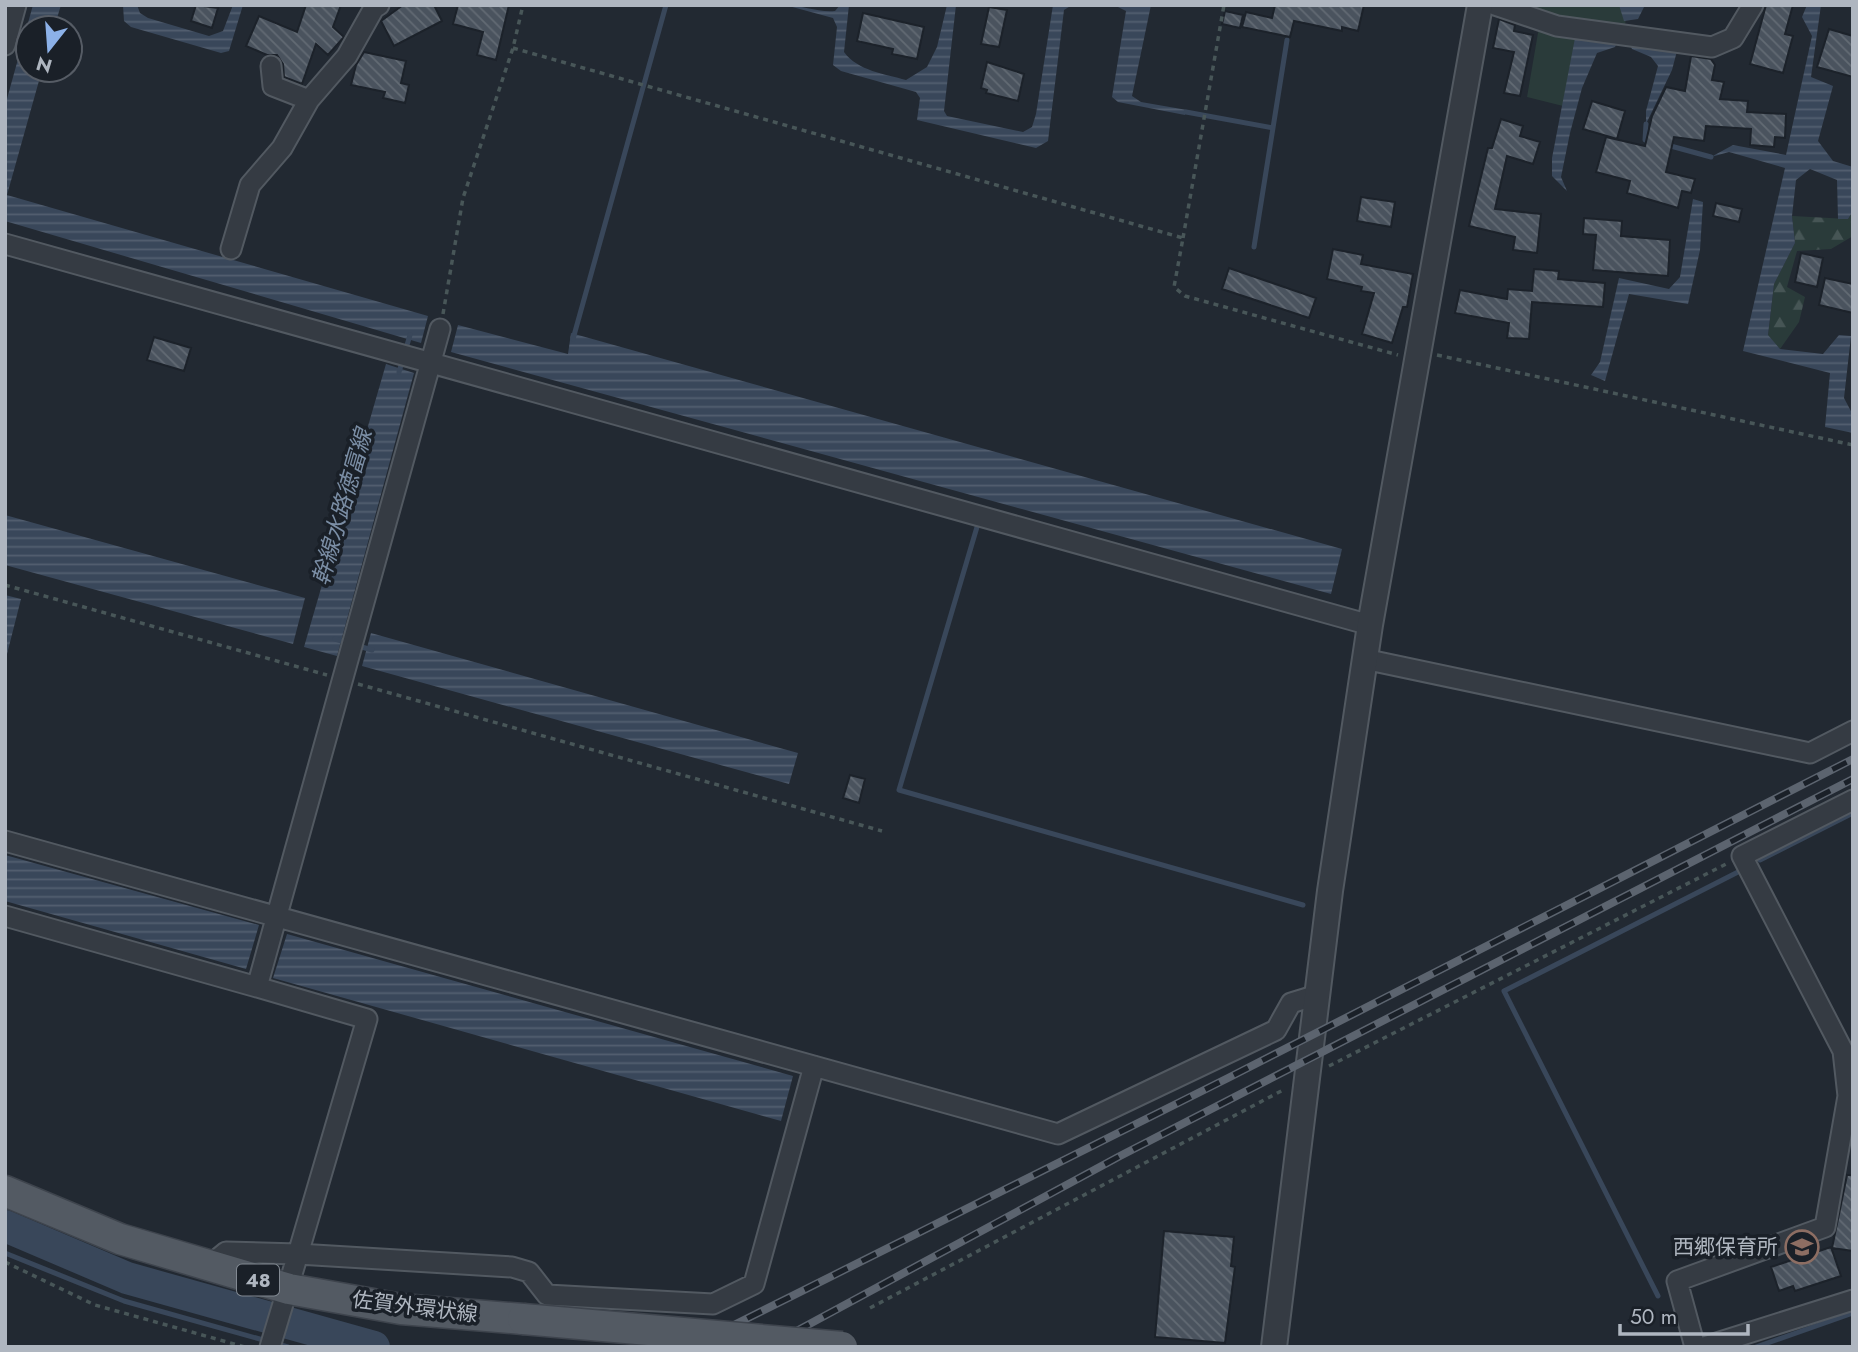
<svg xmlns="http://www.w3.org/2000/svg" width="1858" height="1352" font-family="Jost,'Noto Sans JP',sans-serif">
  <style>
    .forest { fill: url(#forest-firs) }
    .garden { fill: #2a3b3a }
    .water { fill: url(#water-rules) }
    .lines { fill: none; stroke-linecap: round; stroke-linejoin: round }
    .stream { stroke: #39475a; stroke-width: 5 }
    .river { stroke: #39475a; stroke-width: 32 }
    .building { fill: url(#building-back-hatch); stroke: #1c222a; stroke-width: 2 }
    .minor-casing { stroke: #525961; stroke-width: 23 }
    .tertiary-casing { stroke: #525961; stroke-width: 28 }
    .primary-casing { stroke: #3e444d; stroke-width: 33 }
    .path { stroke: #485658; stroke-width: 3.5; stroke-dasharray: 5 5; stroke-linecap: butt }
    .minor { stroke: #353b43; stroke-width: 19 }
    .tertiary { stroke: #353b43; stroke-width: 24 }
    .primary { stroke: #535a63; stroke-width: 30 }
    .rail-casing { stroke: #5c646f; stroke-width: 8 }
    .rail { stroke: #1a2028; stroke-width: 5; stroke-dasharray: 16; stroke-linecap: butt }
    .primary-bridge-casing { stroke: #3e444d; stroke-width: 33; stroke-linecap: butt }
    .primary-bridge { stroke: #535a63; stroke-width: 30 }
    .labels { text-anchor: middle; stroke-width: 7; stroke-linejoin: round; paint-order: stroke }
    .shield { fill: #1a2028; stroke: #828992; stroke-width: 2 }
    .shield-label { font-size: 19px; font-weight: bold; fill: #afb6c0 }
    .poi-label { font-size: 21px; fill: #afb6c0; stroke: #1a2028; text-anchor: end }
    .street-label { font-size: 21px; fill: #afb6c0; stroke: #1a2028 }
    .water-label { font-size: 23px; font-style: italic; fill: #7b8ea5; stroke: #1a2028 }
  </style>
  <defs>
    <pattern id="forest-firs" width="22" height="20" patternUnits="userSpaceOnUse" patternTransform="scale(1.75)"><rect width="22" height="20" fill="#2a3b3a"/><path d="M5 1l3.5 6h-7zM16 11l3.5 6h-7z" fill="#465555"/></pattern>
    <pattern id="water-rules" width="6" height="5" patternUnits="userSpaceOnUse" patternTransform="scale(1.75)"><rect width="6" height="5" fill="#39475a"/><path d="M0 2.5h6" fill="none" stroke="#535f70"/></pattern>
    <pattern id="building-back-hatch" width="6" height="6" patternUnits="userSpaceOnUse" patternTransform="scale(1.75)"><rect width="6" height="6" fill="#4a535e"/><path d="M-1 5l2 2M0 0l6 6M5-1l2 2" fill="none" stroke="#626a73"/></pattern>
  </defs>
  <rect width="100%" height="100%" fill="#222932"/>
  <path class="forest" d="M1853,211V236L1831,249L1797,251L1787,287L1805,297L1799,322L1780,349L1768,336L1774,284L1795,243L1792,216L1848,219Z"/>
  <path class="garden" d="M1519,5H1628L1623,39L1583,49L1567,107L1527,97L1539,27Z"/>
  <path class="water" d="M33,5H61L54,28H28V70H42L7,195L428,316L421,343L5,221V106Z
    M123,5H137L140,13L148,18L209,36L223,31L233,5H243L229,51L221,53L131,27L124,21Z
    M785,5C802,5 819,13 835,11L840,5H849L844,52C858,71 885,74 906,80L927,67L937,47L947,5H956L944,111L947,116L1023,132L1032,127L1036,114L1053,5H1072L1064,10L1048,141L1036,148L917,120L920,98L916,92L841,71L833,65L837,27L833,18Z
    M1087,5H1151L1132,96L1141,102L1187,110L1185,115L1118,102L1112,97L1126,11L1118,7Z
    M1619,5H1645L1638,19L1624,21Z
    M1807,5H1821L1811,77L1833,86L1818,141L1833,161L1853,167V211L1848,219H1838L1837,180L1810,169L1796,180L1792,216L1795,243L1774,284L1768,335L1780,349L1823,354L1839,335L1851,336L1844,398L1853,415V433L1825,427L1830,373L1743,351L1785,168L1729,152L1711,157L1733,145L1786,155L1812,36L1802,17Z
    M1575,38L1617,43L1615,47L1597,53L1582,88L1570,133L1561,177L1567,191L1552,176V158Z
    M1630,45L1677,51L1672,70L1646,124V111L1658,66L1651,57L1632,49Z
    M1693,199L1703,202L1700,250L1688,304L1629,294L1605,381L1591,375L1600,362L1619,278L1669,289L1680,277Z
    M458,325L568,354L571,333L1342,549L1331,594L451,352Z
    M386,364L414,373L337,656L304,647Z
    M5,515L305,598L293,644L5,565Z
    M5,595L21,599L5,662Z
    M371,633L798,753L789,784L362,666Z
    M5,855L259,925L246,969L5,901Z
    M287,934L793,1076L781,1121L273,978Z"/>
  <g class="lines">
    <path class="stream" d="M1186,112L1273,128
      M1646,124L1645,140L1650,141
      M1667,145L1711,157
      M1254,247L1287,40
      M573,339L666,5
      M399,372L410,335
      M977,527L899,790L1303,905
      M335,639L372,650
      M1760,860L1853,813
      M5,1253L124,1301L288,1347
      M1658,1296L1504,991L1740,871
      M1756,1347L1853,1313"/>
    <path class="river" d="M5,1226L127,1278L374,1347"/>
  </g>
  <path class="building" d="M196,5L218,8L212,28L191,21Z
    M306,5H341L333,27L344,37L328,55L316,44L302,84L284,77L283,64L277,55H267L246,46L259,16L297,32Z
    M403,5H434L442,21L394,46L381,21Z
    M458,5H509L496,60L477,55L483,32L453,24Z
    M1275,5H1364L1358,31L1342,27V31L1294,21L1290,37L1242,27L1246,12L1272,18Z
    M1766,5H1793L1785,34L1793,36L1783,73L1750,64Z
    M989,7L1007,10L999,47L981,44Z
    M1225,11L1243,15L1240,28L1222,24Z
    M863,13L924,27L917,59L892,54L893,49L857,41Z
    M1499,19L1515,25L1514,31L1533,35L1520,96L1504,93L1514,52L1493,48Z
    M1829,29L1853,36V77L1817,67Z
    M364,52L406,61L401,83L409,85L405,103L383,98L385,92L351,85L356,65Z
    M1691,56L1711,59L1715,65L1712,80L1724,82L1720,99L1748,101L1747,112L1786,114L1785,138L1775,137L1774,147L1750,145L1751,129L1706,126L1704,141L1674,137L1666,172L1695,179L1691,193L1682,191L1678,208L1627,193L1630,181L1596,172L1606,137L1645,146L1652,116L1666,87L1685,91Z
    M987,62L1024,74L1018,101L986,93L987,90L981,88Z
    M1592,101L1625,111L1617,139L1583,129Z
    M1501,119L1523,126L1520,136L1540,142L1533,164L1507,156L1495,209L1541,214L1537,253L1513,250L1515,237L1469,226L1488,148H1492Z
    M1361,197L1395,202L1391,227L1357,221Z
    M1716,203L1742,209L1739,222L1713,216Z
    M1584,218L1622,221L1621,236L1670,240L1668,276L1593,270L1596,235L1583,234Z
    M1333,249L1363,255L1361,264L1413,274L1407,307H1403L1392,343L1362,334L1374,293L1361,291L1362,287L1327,279Z
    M1801,253L1823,258L1817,287L1795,282Z
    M1229,268L1316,298L1309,318L1222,289Z
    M1534,269L1559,271L1558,279L1605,283L1603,307L1532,302L1529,339L1507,338L1509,323L1455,313L1460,290L1507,299L1508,289L1532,291Z
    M1825,278L1853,284V313L1819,305Z
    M154,337L191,348L184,371L147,360Z
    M850,775L865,779L859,803L843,798Z
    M1847,1175H1853V1251L1832,1248Z
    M1164,1231L1234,1237L1231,1266L1235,1267L1225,1343L1155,1337Z
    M1831,1247L1841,1276L1795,1291L1793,1286L1779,1291L1771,1267Z"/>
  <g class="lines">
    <defs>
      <path id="minor" d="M1495,5L1557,26L1712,47L1733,38L1753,5
        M5,45L16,5
        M271,66L273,86L309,100
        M5,244L1370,625
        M231,249L250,185L282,148L309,100L347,56L374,8L379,5
        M1364,659L1810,753L1853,731
        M5,841L1058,1134L1276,1030L1291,1003L1317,995
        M5,916L257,987
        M209,1266L226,1252L298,1254L367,1019L257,987L440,329
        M270,1347L298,1254L512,1267L529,1272L547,1295L713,1304L754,1284L814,1066
        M1695,1347L1677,1281L1825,1227L1848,1096L1843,1051L1742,856L1853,800
        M1704,1347L1853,1300"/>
      <path id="tertiary" d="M1274,1347L1330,891L1370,625L1480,5"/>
      <path id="primary" d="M5,1191L120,1239L289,1289L401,1309L523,1319"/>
    </defs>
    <use href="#minor" class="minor-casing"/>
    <use href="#tertiary" class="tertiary-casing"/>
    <use href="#primary" class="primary-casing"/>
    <path class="path" d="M513,48L1183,238L1174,287L1185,296L1398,355
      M1183,238L1224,5
      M443,314L463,198L513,48L523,5
      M1437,355L1853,445
      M5,585L327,675
      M358,684L882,831
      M1329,1066L1728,863
      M5,1262L95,1305L245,1347
      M870,1308L1285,1089"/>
    <use href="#minor" class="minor"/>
    <use href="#tertiary" class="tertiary"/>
    <use href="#primary" class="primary"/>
    <defs>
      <path id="rail" d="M690,1347L1228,1078L1853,759
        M767,1347L1120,1156L1853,779"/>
    </defs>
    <use href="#rail" class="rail-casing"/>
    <use href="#rail" class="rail"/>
    <defs>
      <path id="primary-bridge" d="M523,1319L842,1347"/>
    </defs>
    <use href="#primary-bridge" class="primary-bridge-casing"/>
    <use href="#primary-bridge" class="primary-bridge"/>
  </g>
  <defs>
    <symbol id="school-ring" viewBox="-11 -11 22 22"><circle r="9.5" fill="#1a2028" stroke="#8d6e63" stroke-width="1.5"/><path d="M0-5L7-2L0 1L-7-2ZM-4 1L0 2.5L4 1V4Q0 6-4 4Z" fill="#8d6e63"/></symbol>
  </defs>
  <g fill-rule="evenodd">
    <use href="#school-ring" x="1783" y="1228" width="38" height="38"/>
  </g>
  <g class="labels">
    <rect class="shield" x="237" y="1264.5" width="42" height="31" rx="5"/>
    <g class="shield-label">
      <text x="258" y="1287">48</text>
    </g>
    <g class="poi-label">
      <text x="1778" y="1254">西郷保育所</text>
    </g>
    <g class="street-label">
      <text transform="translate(415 1307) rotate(7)" y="7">佐賀外環状線</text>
    </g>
    <g class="water-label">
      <text transform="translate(342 507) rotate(-74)" y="8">幹線水路徳富線</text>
    </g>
  </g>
  <rect width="1858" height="1352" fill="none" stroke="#afb6c0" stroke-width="14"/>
  <g transform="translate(49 49) rotate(197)"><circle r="33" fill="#1a2028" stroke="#565c65" stroke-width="2"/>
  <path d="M0-5L12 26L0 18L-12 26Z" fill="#8cb1e8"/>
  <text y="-10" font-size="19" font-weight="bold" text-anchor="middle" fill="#afb6c0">N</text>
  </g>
  <path d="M1620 1324v10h128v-10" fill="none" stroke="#afb6c0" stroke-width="3.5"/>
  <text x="1630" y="1324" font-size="21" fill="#afb6c0" stroke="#1a2028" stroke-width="5" paint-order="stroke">50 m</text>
</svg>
